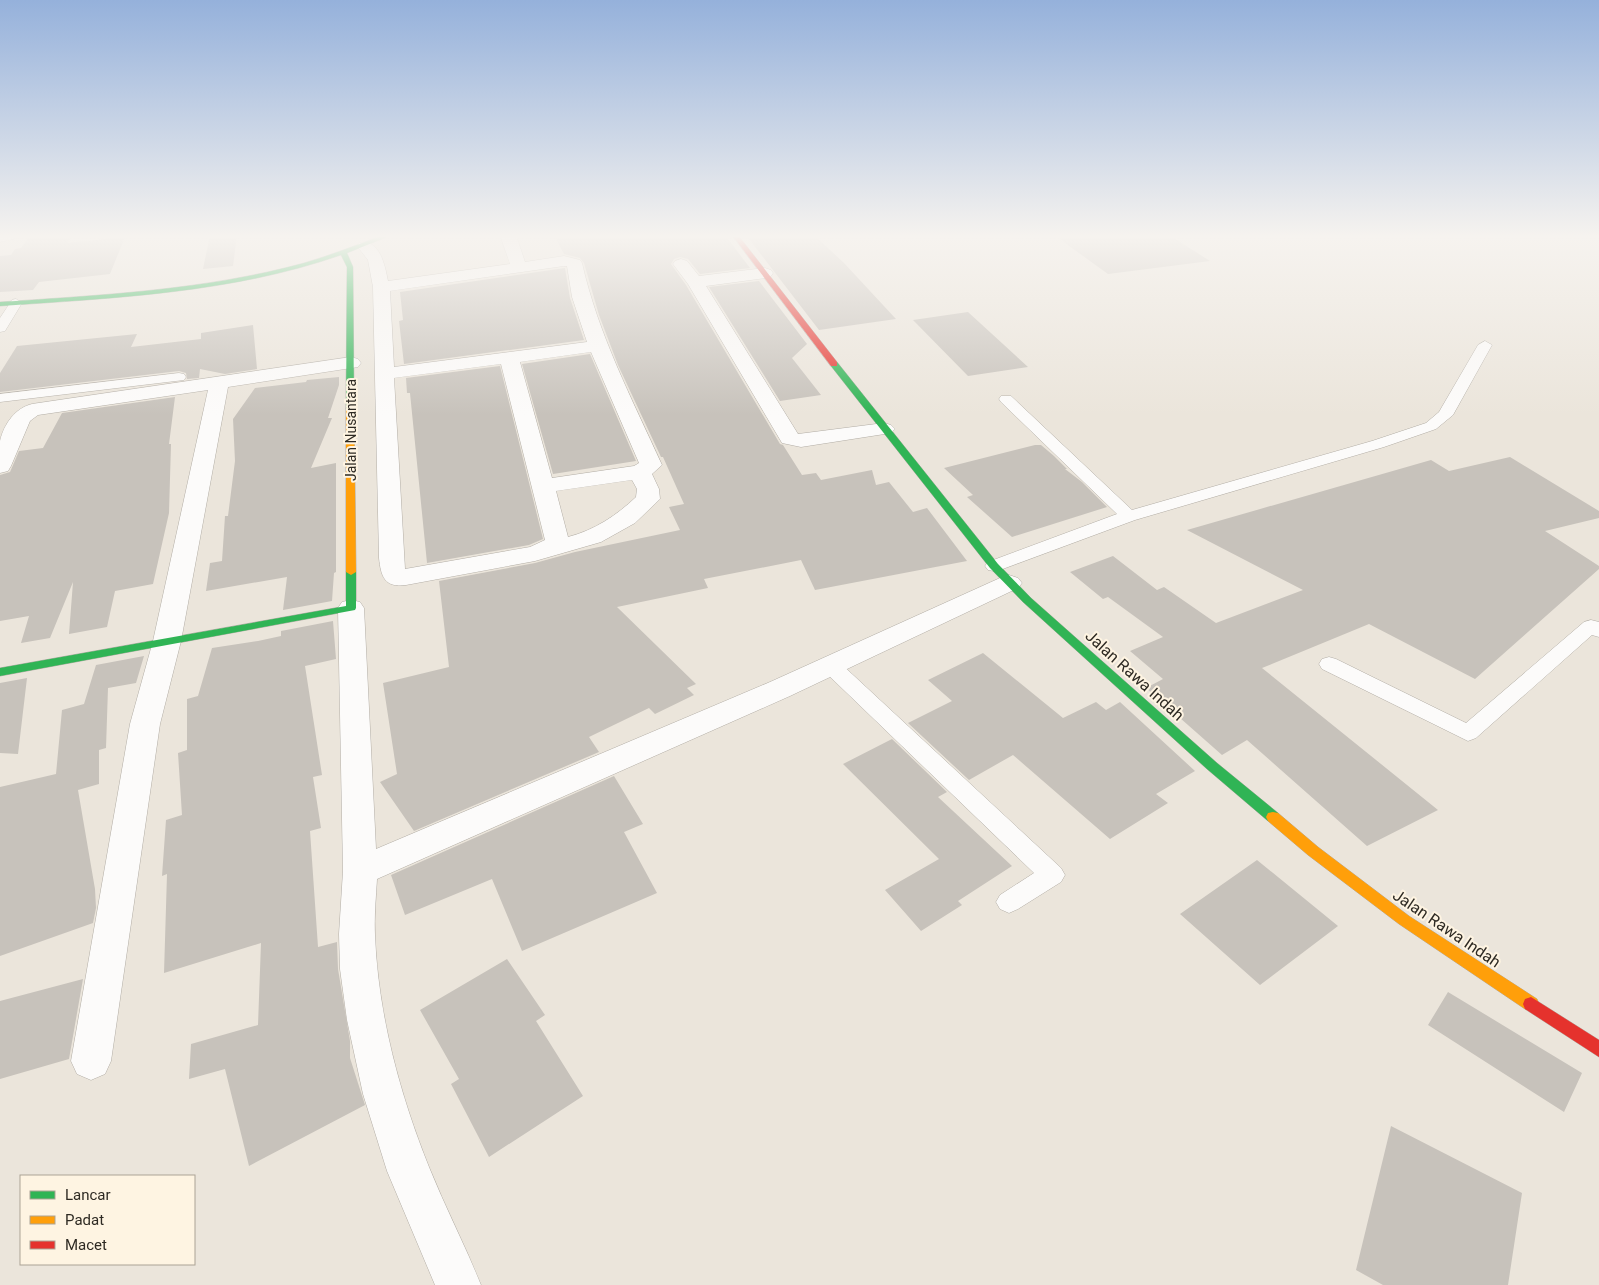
<svg xmlns="http://www.w3.org/2000/svg" width="1599" height="1285" font-family="Roboto,sans-serif">
  <style>
    .building { fill: #c7c2bb }
    .lines { fill: none; stroke-linecap: round; stroke-linejoin: round }
    .lane-casing { stroke: #b2ada5; stroke-width: 1 }
    .street-casing { stroke: #b2ada5; stroke-width: 1 }
    .fast-casing { stroke: #b2ada5; stroke-width: 1 }
    .slow-casing { stroke: #b2ada5; stroke-width: 1 }
    .jam-casing { stroke: #b2ada5; stroke-width: 1 }
    .lane { fill: #fcfbfa; fill-rule: evenodd }
    .street { fill: #fcfbfa; fill-rule: evenodd }
    .fast { fill: #30b455; fill-rule: evenodd }
    .slow { fill: #ff9f0a; fill-rule: evenodd }
    .jam { fill: #e5322d; fill-rule: evenodd }
    .labels { text-anchor: middle; stroke-width: 4; stroke-linejoin: round; paint-order: stroke }
    .far-street-label { font-size: 14px; fill: #2e2a23; stroke: #fef4e2 }
    .street-label { font-size: 16px; fill: #2e2a23; stroke: #fef4e2 }
  </style>
  <rect width="100%" height="100%" fill="#ebe5db"/>
  <path class="building" d="M31,235H73L67,243L125,237L110,274L39,282L33,290L0,292V256L11,255L15,249L21,248Z
    M210,235H237L233,266L203,269Z
    M554,235H725L750,268L700,274L688,259L680,257L674,259L671,264L686,285L780,444L783,445L802,475L816,473L821,480L872,470L876,485L889,482L913,512L927,508L967,561L815,590L801,560L704,579L708,588L617,607L696,684L687,688L694,695L655,714L649,708L589,737L599,752L414,831L380,782L397,774L383,683L449,667L439,581L535,563L575,552L680,530L669,507L684,504L663,457H661L618,365L599,315L584,263L580,258L564,254Z
    M746,235H814L844,263L896,319L819,330Z
    M1054,235H1169L1210,261L1108,274Z
    M565,268L570,298L584,340L404,364L399,321L403,320L400,292Z
    M759,281L807,344L792,358L821,395L780,401L709,287Z
    M968,312L1028,367L968,376L913,320Z
    M253,325L257,369L225,374L200,369L199,378L187,379L186,373L179,371L0,392V373L17,346L137,334L131,347L201,339V333Z
    M590,354L636,461L553,474L522,364Z
    M500,366L543,539L529,545L427,563L410,393H407L406,378Z
    M339,377V385L328,418H332L311,468L336,463V572L334,573L332,601L283,610L287,577L206,591L210,563L222,561L225,516H228L235,461L233,419L255,388L306,382L307,380Z
    M175,397L169,444H171L169,513L153,584L115,591L107,627L69,634L73,582L50,638L21,643L29,616L0,621V475L10,472L19,451L43,448L62,413Z
    M1035,445H1041L1054,456L1067,469H1065L1082,482L1107,507L1012,537L967,497L973,495L944,468Z
    M1510,457L1599,511V518L1545,531L1599,566V569L1475,679L1369,624L1262,668L1438,810L1367,846L1247,740L1222,755L1146,688L1163,679L1130,651L1163,637L1108,597L1103,599L1070,572L1113,556L1157,590L1164,587L1216,623L1303,590L1187,530L1431,460L1449,471Z
    M333,621L336,659L305,666L322,775L313,777L321,828L310,831L318,947L337,942L338,969L350,1041V1058L365,1105L249,1166L225,1069L189,1079L191,1044L258,1025L261,943L164,973L167,874L162,876L166,820L182,815L178,753L187,750V699L198,696L212,648L258,641L281,636V631Z
    M983,653L1063,718L1096,702L1106,710L1120,702L1195,771L1156,794L1168,803L1110,839L1013,755L969,780L908,723L952,701L928,680Z
    M144,656L136,683L108,688L106,748L99,750V784L78,790L95,889L96,908L93,923L0,956V787L56,774L62,710L84,704L96,665Z
    M27,678L18,754L0,753V683Z
    M892,739L947,792L938,797L1012,866L958,901L962,905L921,931L885,890L939,859L843,764Z
    M614,776L643,824L624,832L657,893L522,951L492,879L405,915L391,875Z
    M1257,860L1338,926L1260,985L1180,914Z
    M507,959L545,1015L536,1021L583,1096L489,1157L451,1084L459,1079L420,1010Z
    M83,979L69,1059L0,1079V1001Z
    M1448,992L1582,1073L1564,1112L1428,1025Z
    M1391,1126L1522,1193L1508,1285H1383L1356,1270Z"/>
  <g class="lines">
    <defs>
      <path id="lane" d="M22,235L21,237L0,242V236Z
        M16,299L22,303L5,331L0,332V318L12,300Z
        M1485,341L1492,345L1453,415L1436,429L1384,447L1135,520L1000,570L994,571L988,570L985,566L988,562L1117,514L1001,402L999,399L1001,396H1011L1132,510L1372,441L1426,423L1439,412L1478,345Z
        M179,373L184,374L186,377L184,380L0,402V394Z
        M1591,620L1599,622V637L1592,635L1476,738L1468,741L1322,669L1319,664L1322,659L1329,657L1336,659L1466,723L1584,622Z
        M831,659L838,661L1061,868L1065,875L1061,882L1018,909L1009,913L1000,909L996,902L1000,895L1034,873L824,671L821,666L824,661Z"/>
      <path id="street" d="M500,235H516L525,262L564,256L580,260L582,263C598,334 632,399 662,465L652,474L659,489L660,499L635,523L601,542L535,561L406,585C384,588 381,576 379,558L373,287L368,260L357,246L359,243C380,238 385,266 388,281L510,264ZM564,266H567L572,297L587,342L394,367L390,291ZM591,352L639,463L634,466L552,478L520,362ZM501,364L545,540L530,547L405,569L394,378ZM632,480L637,489L636,497C617,515 595,530 568,537L556,491Z
        M681,259L687,261L699,276L765,268L771,270L773,273L771,276L765,278L706,286L798,434L884,423L891,425L895,429L891,433L801,447L782,443L688,284L673,264L675,261Z
        M351,357L358,359L361,363L358,367L228,387L181,641L160,724L111,1061L105,1074L91,1080L77,1074L71,1061L130,724L153,641L208,390L38,415L30,421L11,466L8,471L0,473C0,463 0,450 0,441C4,424 15,408 32,404Z
        M1009,575L1018,578L1022,583L1018,588L790,696L377,879C376,897 374,917 375,935C378,1014 400,1095 429,1167C445,1207 465,1245 481,1285H435L387,1171L363,1094L347,1020L340,969L339,934L343,871L338,608L342,602L351,600L360,602L364,608L376,849L770,682L1000,578Z"/>
      <path id="fast" d="M383,235H392L347,253L353,267L354,409L350,412L346,409L347,267L341,255C232,293 114,298 0,306V302C102,295 205,290 304,263C331,255 357,245 383,235Z
        M831,362H837L998,564L1031,598L1217,763L1278,813L1280,817L1278,821L1273,822L1268,821L1207,769L1023,602L990,568L831,366Z
        M351,569L356,572V608L355,610L0,676V668L346,606V572Z"/>
      <path id="slow" d="M350,406L354,409L356,572L351,575L346,572V409Z
        M1273,812L1278,813L1318,847L1409,916L1537,999L1539,1004L1537,1009L1531,1011L1525,1009L1399,924L1308,855L1268,821L1266,817L1268,813Z"/>
      <path id="jam" d="M732,235H738L837,362V366H831Z
        M1531,997L1599,1040V1057L1525,1009L1523,1004L1525,999Z"/>
    </defs>
    <use href="#lane" class="lane-casing"/>
    <use href="#street" class="street-casing"/>
    <use href="#fast" class="fast-casing"/>
    <use href="#slow" class="slow-casing"/>
    <use href="#jam" class="jam-casing"/>
    <use href="#lane" class="lane"/>
    <use href="#street" class="street"/>
    <use href="#fast" class="fast"/>
    <use href="#slow" class="slow"/>
    <use href="#jam" class="jam"/>
  </g>
  <linearGradient id="sky" x2="0" y2="1"><stop stop-color="#95b1db"/><stop offset="0.57" stop-color="#f6f3ef"/><stop offset="1" stop-color="#f6f3ef" stop-opacity="0"/></linearGradient>
  <rect width="1599" height="415" fill="url(#sky)"/>
  <g class="labels">
    <g class="far-street-label">
      <text transform="translate(351 430) rotate(-90)" y="5">Jalan Nusantara</text>
    </g>
    <g class="street-label">
      <text transform="translate(1135 675) rotate(42)" y="6">Jalan Rawa Indah</text>
      <text transform="translate(1447 928) rotate(34)" y="6">Jalan Rawa Indah</text>
    </g>
  </g>
  <rect x="20" y="1175" width="175" height="90" fill="#fef4e2" stroke="#aba396"/>
  <rect x="30" y="1191" width="25" height="8" fill="#30b455" stroke="#aba396"/>
  <text x="65" y="1200" font-size="15" fill="#2e2a23">Lancar</text>
  <rect x="30" y="1216" width="25" height="8" fill="#ff9f0a" stroke="#aba396"/>
  <text x="65" y="1225" font-size="15" fill="#2e2a23">Padat</text>
  <rect x="30" y="1241" width="25" height="8" fill="#e5322d" stroke="#aba396"/>
  <text x="65" y="1250" font-size="15" fill="#2e2a23">Macet</text>
</svg>
